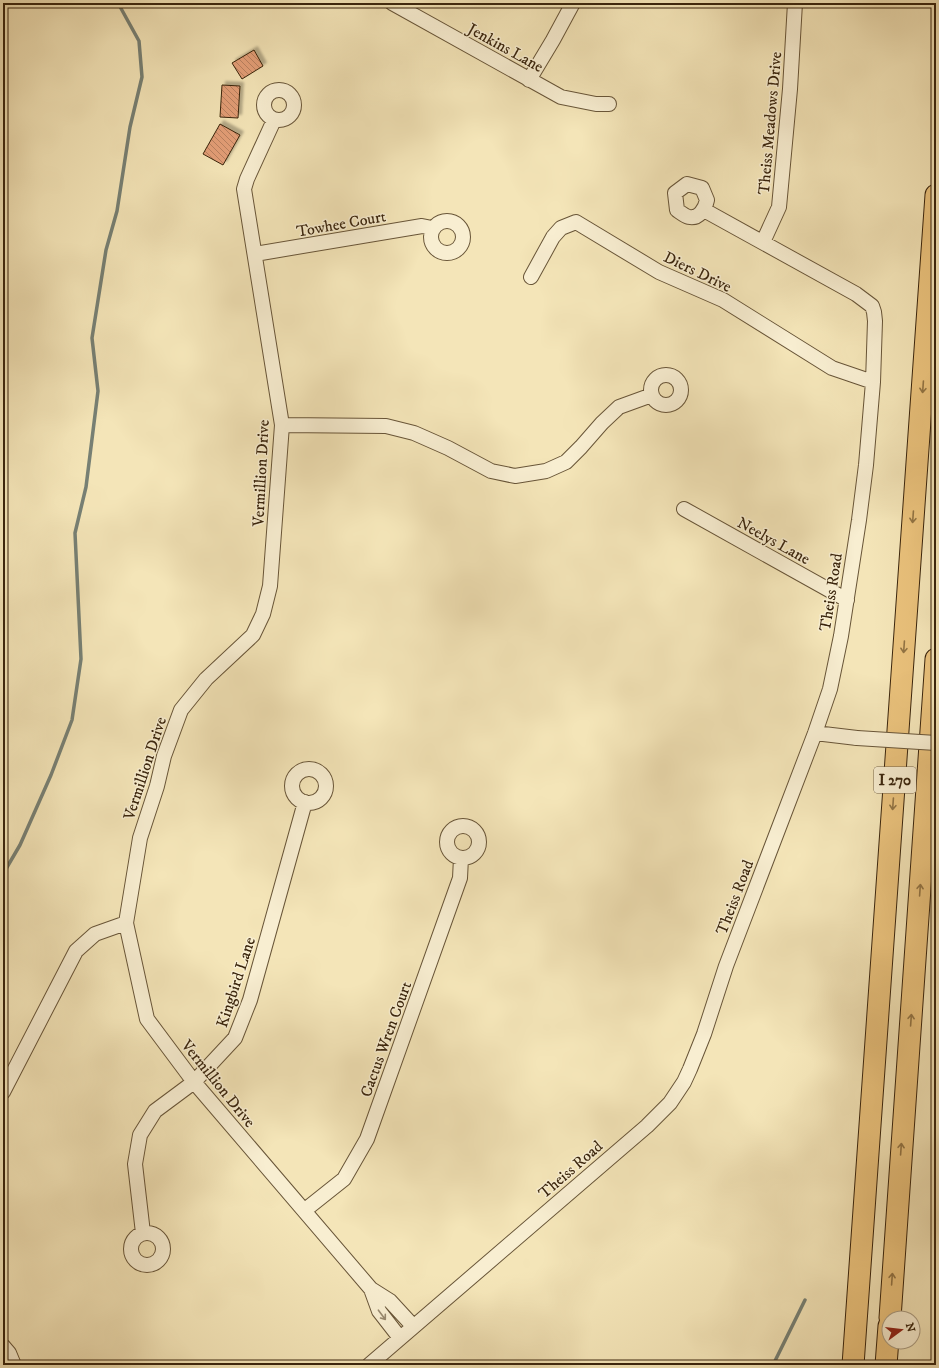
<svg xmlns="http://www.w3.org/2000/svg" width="939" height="1368" font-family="'IM FELL DW Pica',serif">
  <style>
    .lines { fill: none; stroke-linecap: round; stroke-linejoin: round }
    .stream { stroke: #778074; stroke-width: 3.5 }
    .building { fill: url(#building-back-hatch); stroke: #3a250d; filter: url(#shadow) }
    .minor-casing { stroke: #685538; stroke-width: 16 }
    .highway-casing { stroke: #3a250d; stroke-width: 23 }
    .minor { stroke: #f8eed1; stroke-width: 14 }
    .highway { stroke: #eac27c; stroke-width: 21 }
    .minor-bridge-casing { stroke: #685538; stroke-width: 16; stroke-linecap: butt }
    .minor-bridge { stroke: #f8eed1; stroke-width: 14 }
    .oneway { stroke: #927444 }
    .oneway2 { stroke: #998a6f }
    .labels { text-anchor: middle; stroke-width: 3; stroke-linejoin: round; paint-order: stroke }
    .shield { fill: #f8eed1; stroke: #736148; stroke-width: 1 }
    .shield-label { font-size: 15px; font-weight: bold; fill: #3a250d }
    .street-label { font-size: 16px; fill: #3a250d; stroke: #f8eed1 }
  </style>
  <defs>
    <pattern id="building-back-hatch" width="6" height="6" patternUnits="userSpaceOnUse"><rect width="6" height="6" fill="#e39e77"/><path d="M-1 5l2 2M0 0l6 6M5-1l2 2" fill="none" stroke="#b98160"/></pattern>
    <filter id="shadow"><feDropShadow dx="3.5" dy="-3.5" stdDeviation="1" flood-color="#0004"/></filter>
  </defs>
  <rect width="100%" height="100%" fill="#f4e5b8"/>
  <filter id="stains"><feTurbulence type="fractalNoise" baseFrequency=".005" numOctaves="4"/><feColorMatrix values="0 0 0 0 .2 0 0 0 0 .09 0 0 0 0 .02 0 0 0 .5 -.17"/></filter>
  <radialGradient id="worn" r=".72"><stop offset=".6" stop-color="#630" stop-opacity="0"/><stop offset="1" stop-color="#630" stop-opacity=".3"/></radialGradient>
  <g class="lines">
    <path class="stream" d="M3,874L20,845L51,775L72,720L81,659L75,533L86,487L98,391L92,338L106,250L117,211L130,127L142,77L139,41L118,3
      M773,1365L805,1300"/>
  </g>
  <path class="building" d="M254,50L263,66L242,79L232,63Z
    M222,85L240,86L238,118L220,117Z
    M220,124L240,135L223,165L203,154Z"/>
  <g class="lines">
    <defs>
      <path id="minor" d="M392,3L561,97L596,104H609
        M529,80L553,40L573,3
        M264 105a15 15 0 1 1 30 0a15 15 0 1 1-30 0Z
        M274,120L247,179L244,189L282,425L270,586L263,614L253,635L206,679L181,710L164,756L157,786L140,838L126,923L147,1019L194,1082L371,1289L390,1301L413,1326
        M687,184L702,188L707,200C705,209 699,219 689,217C685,216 680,212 677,210L675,193Z
        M431 237a16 16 0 1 1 32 0a16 16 0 1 1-32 0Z
        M763,242L779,207L790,89L795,3
        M255,254L422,226L432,228
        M531,277L553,237L561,228L576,222L659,272L723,300L832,368L873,382
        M651 390a15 15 0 1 1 30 0a15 15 0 1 1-30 0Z
        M282,425L386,426L414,433L448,448L491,471L515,476L546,471L566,462L581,447L602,423L619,407L652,395
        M684,509L847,600
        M815,733L857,738
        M292 786a17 17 0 1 1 34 0a17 17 0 1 1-34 0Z
        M447 842a16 16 0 1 1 32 0a16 16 0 1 1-32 0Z
        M3,1092L76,951L95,934L126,923
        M305,1210L344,1179L367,1139L460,878L461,858
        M143,1233L135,1164L140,1135L155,1111L194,1082L235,1038L250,1000L305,802
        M131 1249a16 16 0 1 1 32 0a16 16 0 1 1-32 0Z
        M371,1289L379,1311L400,1338
        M3,1346L9,1353L14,1365
        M369,1365L647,1126L670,1103L684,1082L690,1069L704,1034L726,966L815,733L830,689L841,636L859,520L866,465L873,382L875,321L874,312L872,306L856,294L704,210"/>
      <path id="highway" d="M890,1318L936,659
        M853,1365L936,195
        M886,1365L889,1326"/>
    </defs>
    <use href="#minor" class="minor-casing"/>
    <use href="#highway" class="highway-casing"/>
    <use href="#minor" class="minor"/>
    <use href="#highway" class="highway"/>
    <defs>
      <path id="minor-bridge" d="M857,738L936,743"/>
    </defs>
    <use href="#minor-bridge" class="minor-bridge-casing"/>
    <use href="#minor-bridge" class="minor-bridge"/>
  </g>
  <defs><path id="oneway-shaft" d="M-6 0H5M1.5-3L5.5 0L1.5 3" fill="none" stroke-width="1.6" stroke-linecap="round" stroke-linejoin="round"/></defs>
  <g class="oneway">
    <use href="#oneway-shaft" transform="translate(923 387) rotate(94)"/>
    <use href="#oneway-shaft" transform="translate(913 517) rotate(94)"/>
    <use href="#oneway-shaft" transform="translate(904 647) rotate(94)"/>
    <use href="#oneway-shaft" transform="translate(893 804) rotate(94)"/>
    <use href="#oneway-shaft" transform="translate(920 890) rotate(-86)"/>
    <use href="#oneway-shaft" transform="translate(911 1020) rotate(-86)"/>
    <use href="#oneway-shaft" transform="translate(901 1149) rotate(-86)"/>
    <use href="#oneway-shaft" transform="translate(892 1279) rotate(-86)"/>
  </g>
  <use class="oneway2" href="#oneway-shaft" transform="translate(382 1315) rotate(53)"/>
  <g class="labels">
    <rect class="shield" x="874" y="767" width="42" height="26" rx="3"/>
    <g class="shield-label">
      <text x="895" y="785">I 270</text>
    </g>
    <g class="street-label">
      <text transform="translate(506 47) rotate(29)" y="6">Jenkins Lane</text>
      <text transform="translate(769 123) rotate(-85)" y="6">Theiss Meadows Drive</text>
      <text transform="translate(341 223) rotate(-10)" y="6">Towhee Court</text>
      <text transform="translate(698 271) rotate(26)" y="6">Diers Drive</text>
      <text transform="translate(260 473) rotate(-87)" y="6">Vermillion Drive</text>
      <text transform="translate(774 540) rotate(29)" y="6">Neelys Lane</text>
      <text transform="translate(830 592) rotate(-81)" y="6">Theiss Road</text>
      <text transform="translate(144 768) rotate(-72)" y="6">Vermillion Drive</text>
      <text transform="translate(734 897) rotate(-69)" y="6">Theiss Road</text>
      <text transform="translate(235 982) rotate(-72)" y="6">Kingbird Lane</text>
      <text transform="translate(385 1039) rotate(-70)" y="6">Cactus Wren Court</text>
      <text transform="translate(219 1083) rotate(51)" y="6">Vermillion Drive</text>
      <text transform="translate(570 1169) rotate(-41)" y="6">Theiss Road</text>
    </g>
  </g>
  <rect width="939" height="1368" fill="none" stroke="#f4e5b8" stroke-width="16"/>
  <rect x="4" y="4" width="931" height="1360" fill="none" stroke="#3a250d" stroke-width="2"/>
  <rect x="8" y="8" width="923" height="1352" fill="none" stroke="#3a250d"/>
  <g transform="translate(901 1330) rotate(75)"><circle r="19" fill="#f8eed1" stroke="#ac9e83"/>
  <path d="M0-3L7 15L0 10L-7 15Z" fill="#8f2418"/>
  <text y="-6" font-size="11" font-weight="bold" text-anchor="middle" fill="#3a250d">N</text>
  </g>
  <rect width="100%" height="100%" filter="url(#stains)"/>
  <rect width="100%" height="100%" fill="url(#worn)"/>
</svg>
